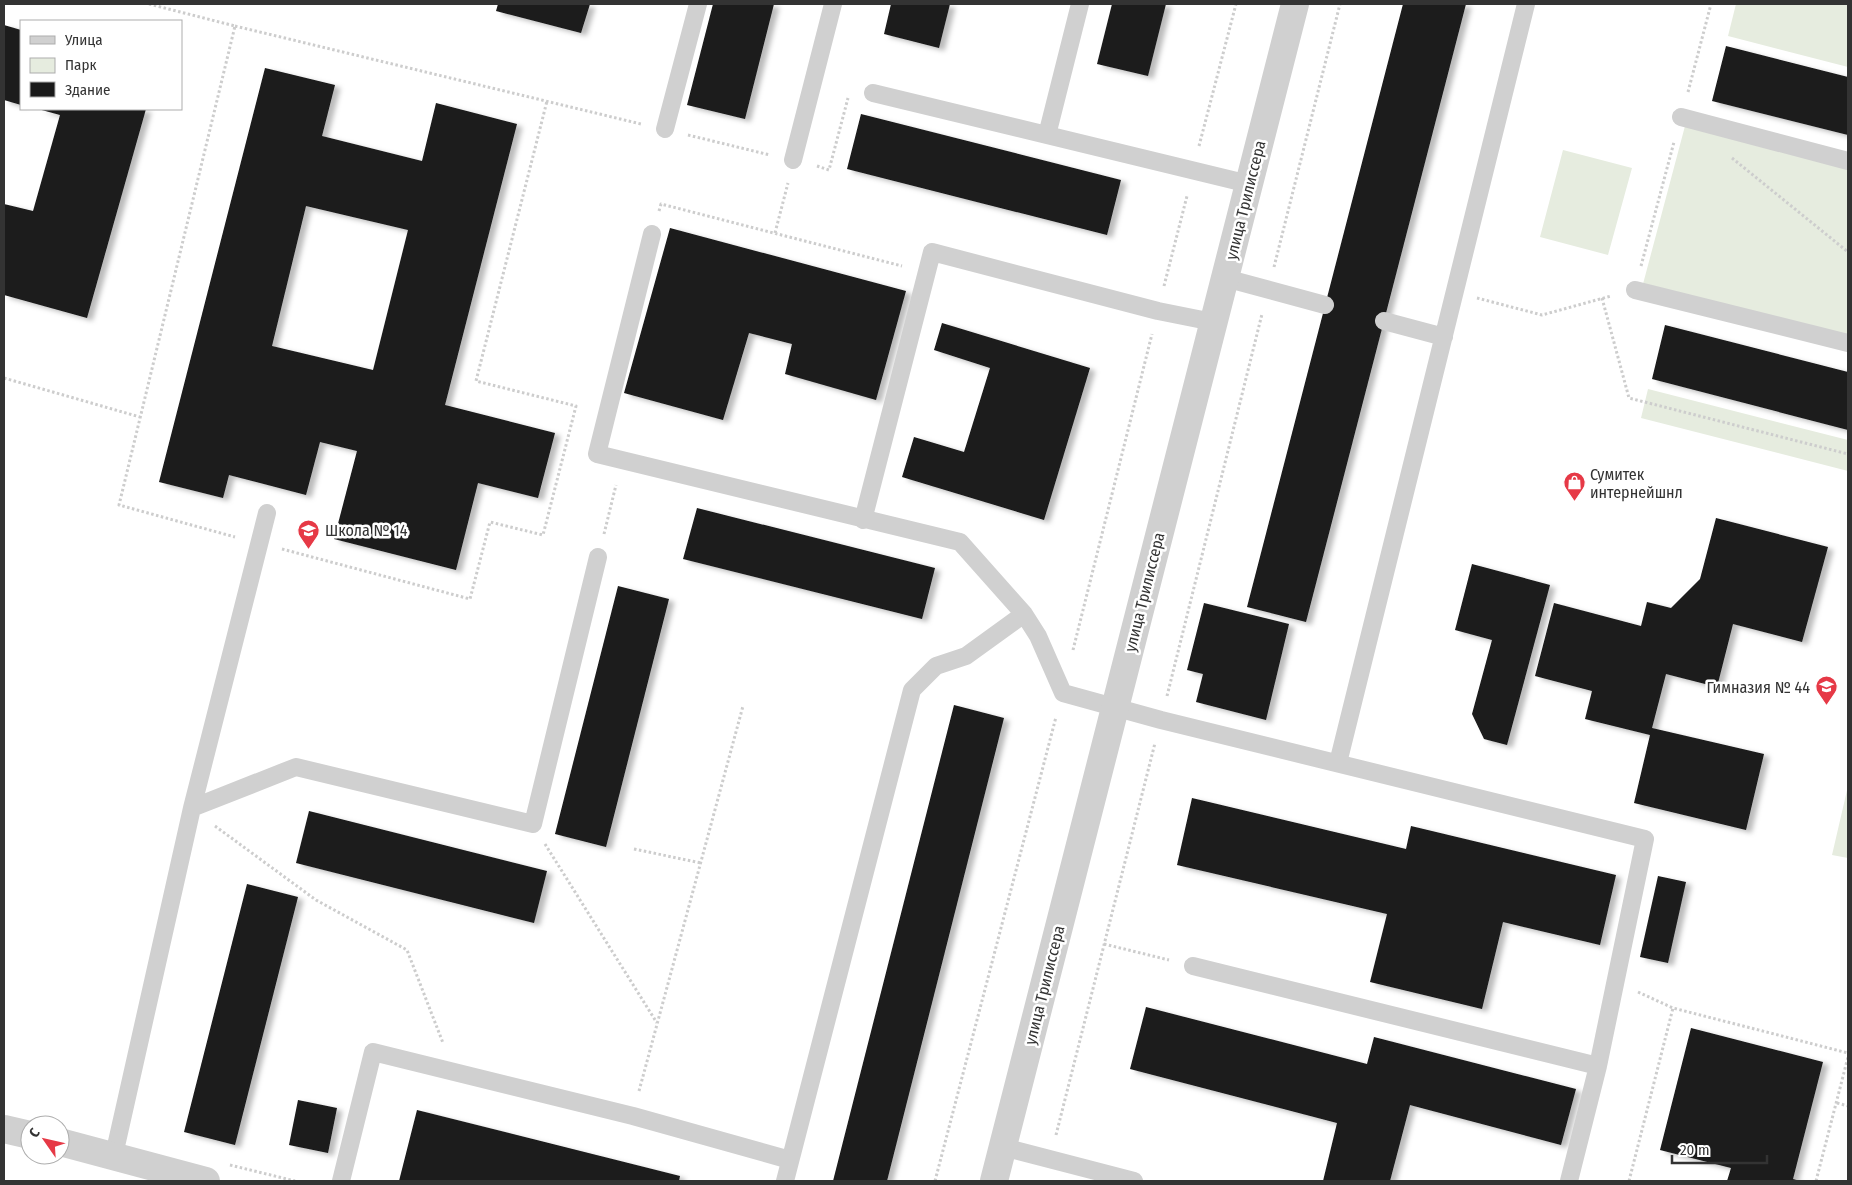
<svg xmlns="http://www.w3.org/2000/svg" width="1852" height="1185" font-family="'Fira Sans Condensed',sans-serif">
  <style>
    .green { fill: #e6ecdf }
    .building { fill: #1a1a1a; fill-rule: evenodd; filter: url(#shadow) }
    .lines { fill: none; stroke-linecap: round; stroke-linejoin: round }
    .path { stroke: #cdcdcd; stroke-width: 3; stroke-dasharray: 2.5 2.5; stroke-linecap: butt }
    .service { stroke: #d0d0d0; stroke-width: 18 }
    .tertiary { stroke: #d0d0d0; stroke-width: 28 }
    .labels { text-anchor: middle; stroke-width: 5; stroke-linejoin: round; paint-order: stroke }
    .street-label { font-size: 16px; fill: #333; stroke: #fff }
    .poi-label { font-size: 16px; fill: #333; stroke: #fff; text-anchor: start }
  </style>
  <defs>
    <filter id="shadow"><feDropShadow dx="5.5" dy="3" stdDeviation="2.5" flood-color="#0004"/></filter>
  </defs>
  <rect width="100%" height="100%" fill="#fff"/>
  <path class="green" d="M1736,4H1848V67L1728,36Z
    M1685,126L1848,169V336L1643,284Z
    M1563,150L1632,168L1608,255L1540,237Z
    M1648,389L1848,440V471L1641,418Z
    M1848,786V858L1832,855Z"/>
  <path class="building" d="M498,4H590L581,33L496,11Z
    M713,4H774L745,119L687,105Z
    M891,4H950L939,48L884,34Z
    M1112,4H1166L1148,76L1097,64Z
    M1403,4H1466L1306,622L1247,607Z
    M4,25L21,30V105L4,100Z
    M1726,46L1848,77V135L1712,101Z
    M265,68L335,85L322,136L422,161L436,103L517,124L445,405L555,433L538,498L478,483L456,570L334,539L357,451L320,442L306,495L229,475L223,498L159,482ZM306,206L408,230L373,370L272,346Z
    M38,109H146L87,318L4,295V204L33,211L60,115Z
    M861,114L1121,180L1107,235L847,169Z
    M670,228L906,291L876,400L785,374L792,344L749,333L723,420L624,393Z
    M942,323L1090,368L1044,520L902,477L914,437L964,452L990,368L934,350Z
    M1665,325L1848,372V430L1652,379Z
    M697,508L935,568L922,619L683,559Z
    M1716,518L1828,547L1802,642L1733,624L1717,687L1666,674L1652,728L1764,754L1746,830L1634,803L1650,735L1585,719L1592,691L1535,676L1554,603L1641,626L1647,602L1671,608L1700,579Z
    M1472,564L1550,585L1507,745L1484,739L1472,714L1492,640L1455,630Z
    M618,586L669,599L606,847L555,834Z
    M1204,603L1289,624L1266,720L1196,702L1203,674L1187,670Z
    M954,705L1004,718L887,1181H833Z
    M1192,798L1406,849L1411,826L1616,875L1600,945L1503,922L1482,1009L1370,982L1387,914L1177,865Z
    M309,811L547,871L534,923L296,863Z
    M1658,876L1686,882L1668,963L1640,957Z
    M247,884L298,897L235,1145L184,1132Z
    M1146,1007L1367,1064L1374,1037L1576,1089L1561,1145L1410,1105L1390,1181H1323L1337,1123L1130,1069Z
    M1691,1028L1823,1062L1793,1179L1800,1181H1727L1731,1168L1660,1150Z
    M298,1100L337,1108L328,1153L289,1145Z
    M417,1110L680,1176L679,1181H399Z"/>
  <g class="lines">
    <path class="path" d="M149,4L235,26L119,505L235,537
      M235,26L641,124
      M1688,92L1711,4
      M688,135L770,155
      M1199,146L1236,4
      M1732,158L1848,252
      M817,166L829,170L848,98
      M659,211L661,204L902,266
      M775,233L788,183
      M1641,266L1674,142
      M1274,267L1340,4
      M1164,286L1187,196
      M1477,298L1542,315L1611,296
      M1602,298L1629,398L1848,454
      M4,378L140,417
      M604,534L616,485
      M282,549L470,599L490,522L543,535L576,406L476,381L547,101
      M1073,650L1152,334
      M1167,696L1262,314
      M215,826L316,900L407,950L443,1043
      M545,844L657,1023
      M634,849L701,863
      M1104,944L1169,960
      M1638,992L1673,1008L1848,1053
      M639,1091L743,706
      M1837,1103L1848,1106
      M1056,1135L1155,743
      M230,1165L295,1181
      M935,1181L1056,717
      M1629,1181L1673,1008
      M1816,1181L1848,1057"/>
    <path class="service" d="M873,93L1249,184
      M1681,117L1848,161
      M665,129L698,4
      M1047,135L1080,4
      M793,160L833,4
      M652,234L597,454L960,542L1024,614L1038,636L1063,693L1161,720L1645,839L1598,1066
      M1225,278L1325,305
      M1635,290L1848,343
      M1384,321L1444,337
      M863,520L932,252L1158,311L1213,322
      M1338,763L1526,4
      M192,808L267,513
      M1193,966L1598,1066L1569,1181
      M1003,1147L1134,1181
      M114,1155L192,808L296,767L533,824L598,557
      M341,1181L373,1052L633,1116L790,1160
      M785,1181L912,690L936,666L966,656L1024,614"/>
    <path class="tertiary" d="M4,1129L30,1135
      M60,1142L206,1181
      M994,1181L1295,4"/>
  </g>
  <defs>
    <symbol id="shop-pin" viewBox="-11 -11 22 30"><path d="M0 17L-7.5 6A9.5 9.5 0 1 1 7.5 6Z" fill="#e63946" stroke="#fff"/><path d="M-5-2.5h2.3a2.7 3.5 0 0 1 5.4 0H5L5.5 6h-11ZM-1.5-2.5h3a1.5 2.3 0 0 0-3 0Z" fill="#fff"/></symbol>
    <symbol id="school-pin" viewBox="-11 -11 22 30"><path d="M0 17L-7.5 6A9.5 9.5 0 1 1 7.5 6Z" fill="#e63946" stroke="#fff"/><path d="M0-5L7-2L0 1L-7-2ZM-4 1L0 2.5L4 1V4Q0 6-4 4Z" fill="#fff"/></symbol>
  </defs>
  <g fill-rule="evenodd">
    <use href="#shop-pin" x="1562" y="470" width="25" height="34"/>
    <use href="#school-pin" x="296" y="518" width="25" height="34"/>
    <use href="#school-pin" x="1814" y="674" width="25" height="34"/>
  </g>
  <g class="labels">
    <g class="street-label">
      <text transform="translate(1245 200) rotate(-76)" y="6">улица Трилиссера</text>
      <text transform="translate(1144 592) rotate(-76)" y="6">улица Трилиссера</text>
      <text transform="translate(1044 985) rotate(-76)" y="6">улица Трилиссера</text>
    </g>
    <g class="poi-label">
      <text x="1590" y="480">Сумитек<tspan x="1590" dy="18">интернейшнл</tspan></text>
      <text x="325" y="536">Школа № 14</text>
      <text x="1810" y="693" text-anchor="end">Гимназия № 44</text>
    </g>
  </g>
  <rect width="1852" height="1185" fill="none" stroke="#333333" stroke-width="10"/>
  <rect x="20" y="20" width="162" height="90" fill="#ffffff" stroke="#adadad"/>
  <rect x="30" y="36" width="25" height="8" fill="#d0d0d0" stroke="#adadad"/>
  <text x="65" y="45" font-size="15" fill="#333333">Улица</text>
  <rect x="30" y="58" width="25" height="15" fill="#e6ecdf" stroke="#adadad"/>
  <text x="65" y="70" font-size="15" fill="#333333">Парк</text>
  <rect x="30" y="82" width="25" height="15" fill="#1a1a1a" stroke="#adadad"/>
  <text x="65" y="95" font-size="15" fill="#333333">Здание</text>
  <g transform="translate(45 1140) rotate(304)"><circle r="24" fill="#ffffff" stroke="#adadad"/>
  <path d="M0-4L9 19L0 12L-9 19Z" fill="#e63946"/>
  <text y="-8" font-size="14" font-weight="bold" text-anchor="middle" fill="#333333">С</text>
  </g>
  <path d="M1672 1155v8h95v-8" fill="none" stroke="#333333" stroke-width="2.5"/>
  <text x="1680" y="1155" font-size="15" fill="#333333" stroke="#ffffff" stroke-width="4" paint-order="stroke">20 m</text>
</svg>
